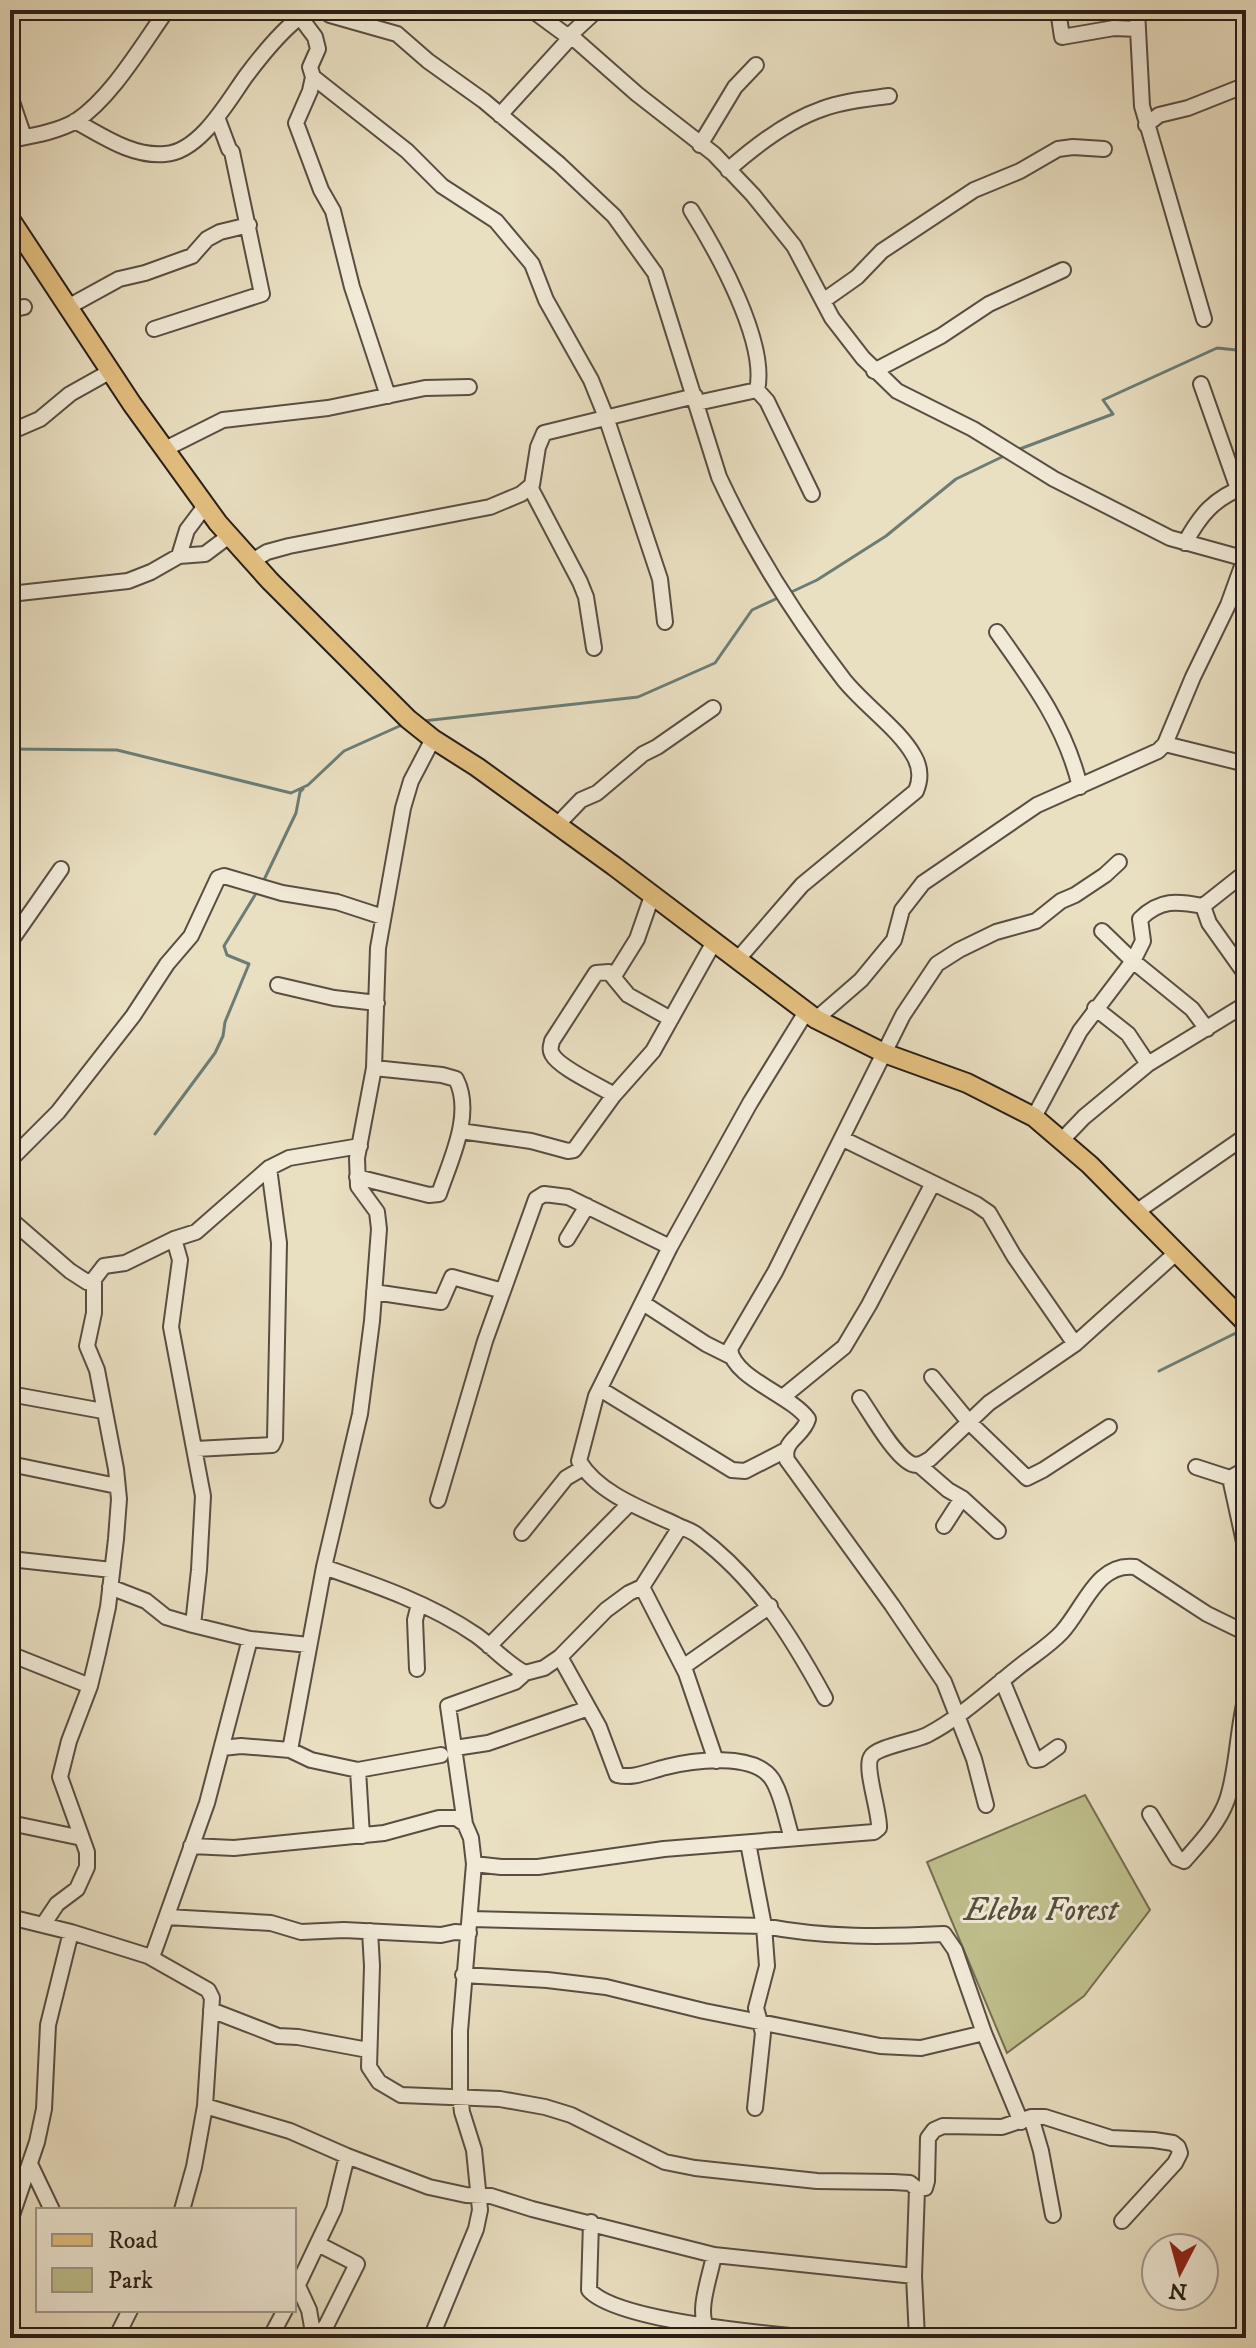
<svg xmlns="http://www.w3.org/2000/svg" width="1256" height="2348" font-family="'IM FELL DW Pica',serif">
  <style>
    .green { fill: #bfc08d; stroke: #746f52; stroke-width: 2 }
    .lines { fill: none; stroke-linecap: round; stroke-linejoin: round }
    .stream { stroke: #6b7d75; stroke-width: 3 }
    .minor-casing { stroke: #594e42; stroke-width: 18 }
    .major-casing { stroke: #291e18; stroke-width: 22 }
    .minor { stroke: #f1ead7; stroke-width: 14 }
    .major { stroke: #e4c080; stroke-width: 18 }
    .labels { text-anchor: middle; stroke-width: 6; stroke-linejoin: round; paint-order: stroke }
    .park-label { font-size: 32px; font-style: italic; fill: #564f3b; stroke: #f1ead7 }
  </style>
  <rect width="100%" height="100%" fill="#e9dfc1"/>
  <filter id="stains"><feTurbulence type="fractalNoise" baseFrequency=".0025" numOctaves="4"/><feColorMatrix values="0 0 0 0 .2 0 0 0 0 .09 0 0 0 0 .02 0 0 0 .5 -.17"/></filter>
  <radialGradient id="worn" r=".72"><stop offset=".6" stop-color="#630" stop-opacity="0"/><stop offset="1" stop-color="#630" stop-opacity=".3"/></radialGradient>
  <path class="green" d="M1085,1795L1150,1910L1084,1996L1007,2053L927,1862Z"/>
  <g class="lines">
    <path class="stream" d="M1017,450L1113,414L1103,400L1217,348L1246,351
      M787,594L817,580L886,536L956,479L1006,455
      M423,721L638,697L715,663L752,610L780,597
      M10,749L117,750L291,793L308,785L344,751L404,724
      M262,884L296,813L300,792L303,789
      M155,1134L215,1053L223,1036L225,1022L249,964L227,955L224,946L258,890
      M1159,1371L1242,1330"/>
    <defs>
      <path id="minor" d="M303,10L300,17L315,37L318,49L310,67L313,77L310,91L296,123L321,190L333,211L352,287L388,396
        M324,10L330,15L397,34L428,61L484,101L559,164L614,216L655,273L719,477C752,548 796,618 844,680C865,706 899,729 914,756C921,768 921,779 916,791L802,885L738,959
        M532,10L570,38V35L637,94L714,154L753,195L794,246L832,318L863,358L897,391L973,429L1054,479L1170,538L1246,559
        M1058,10L1062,37L1114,28L1138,29
        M1137,10L1142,106L1204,319
        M570,35L597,10
        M313,77L407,151L442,186L496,221L532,264L546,300L591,380L606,417L660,579L665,622
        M10,96L24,137
        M500,115L570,38
        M75,121C103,136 132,157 165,154C200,152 228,101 246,76C261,56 280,32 300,17
        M1146,125L1159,115L1188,108L1246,85
        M10,140C31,136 57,132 76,121C112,97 142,45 167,10
        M700,145L735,87L756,65
        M728,170C755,146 787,121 822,109C843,101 867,99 889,96
        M691,210C716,250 768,342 757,390
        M823,301L857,277L882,251L974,190L1020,171L1058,149L1073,147L1104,149
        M68,307L119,279L145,273L192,256L207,239L220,232L249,225
        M10,310L24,307
        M154,329L262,294L232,152L229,149L217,117
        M874,371L941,336L989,304L1063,270
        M1201,384L1238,489
        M757,390L767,401L812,494
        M697,403L757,390
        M10,432L40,419L70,394L111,371
        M165,449L223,420L328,408L425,388L469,387
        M530,487L580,582L586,597L594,648
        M1185,543C1200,515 1214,498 1246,486
        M179,556L187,530L205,506
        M252,561L267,552L289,546L490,507L521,494L532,485L538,447L544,433L695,396
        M10,594L128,581L151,572L179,556L205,554L229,536
        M997,632C1032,681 1066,727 1080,787
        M1165,744L1246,764
        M557,825L581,800L597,793L643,754L657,747L713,708
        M1203,906L1209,923L1246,975
        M1203,906L1246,872
        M1102,931L1133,961L1192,1009L1207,1029
        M10,942L61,869
        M614,976L637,939L652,896
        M278,985L334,998L377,1003
        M1095,1008L1128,1034L1148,1064
        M806,1012L750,1103L670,1247L596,1396L579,1461C598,1493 642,1509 675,1524C682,1528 691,1530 697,1535C756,1579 790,1634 825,1698
        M816,1019L861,980L894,940L902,910L923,883L1037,805L1158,751L1165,744L1193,677L1228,605L1245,558
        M614,1095C600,1086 559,1068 552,1054C549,1049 551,1047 552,1041L596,973L609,972L628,995L671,1019
        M1034,1117L1080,1031L1133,961L1143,941L1140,919C1160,899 1177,901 1203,906
        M460,1131L531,1141L568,1151L574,1150L614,1095L653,1051L714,942
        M843,1139L976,1204L989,1213L1014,1256L1075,1344
        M1062,1140L1084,1117L1148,1064L1246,1004
        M10,1160L58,1112L133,1016L167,964L191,936L218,878L224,876L282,893L337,902L383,917
        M357,1177L429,1195L439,1194C450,1161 474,1114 456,1079L442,1075L374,1068
        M1136,1212L1246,1136
        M10,1219L70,1271L87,1282L94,1279L104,1266L125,1263L174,1239L196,1232L269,1168L289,1158L360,1146
        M174,1239L180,1260L171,1327L203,1496L199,1570L193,1625
        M567,1239L587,1206
        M374,1292L441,1302L452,1277L503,1291
        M643,1303L706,1344L730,1356
        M932,1377L969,1422L1027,1478L1043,1470L1109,1427
        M600,1389L732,1470L745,1471L784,1451
        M10,1394L103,1411
        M784,1396L844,1347L869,1305L933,1183
        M860,1398C871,1414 895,1457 912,1464C919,1467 924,1462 930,1459L989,1403L1075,1344L1176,1253
        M196,1449L272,1445L275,1439L279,1243L269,1168
        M10,1464L117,1486
        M919,1465L948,1490L962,1498L998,1531
        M1196,1467L1230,1478L1246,1469
        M1230,1478L1246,1551
        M438,1500L485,1341L536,1199L544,1194L568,1197L670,1247
        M944,1526L962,1498
        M680,1527L642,1587L686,1673L716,1761
        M522,1533L566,1478L583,1468
        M10,1559L112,1570
        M324,1567C376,1585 431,1604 476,1635C493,1647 507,1664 525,1673
        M110,1587L146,1601L166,1617L193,1625L250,1639L309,1645
        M489,1646L630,1503
        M10,1654L90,1686
        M560,1657L599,1727L617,1775C634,1779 649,1771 666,1767C693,1760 754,1752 772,1779C782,1794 786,1820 792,1838
        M683,1667L770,1606
        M417,1669L415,1620L419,1604
        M1002,1680L1035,1760L1041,1759L1058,1747
        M222,1748L241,1746L290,1750L311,1760L358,1770L441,1755
        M455,1748L488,1743L586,1709
        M290,1750L324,1567L360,1414L372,1321L379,1229L377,1212L358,1186L357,1158L374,1068L378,948L403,808L411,781L433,739
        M358,1770L362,1836
        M986,1805L974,1759L944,1682L892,1605L787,1460C782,1440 803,1437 808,1419C791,1395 733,1378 730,1349L775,1272L903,1015L937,964L959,950L996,932L1036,921L1061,901L1075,895L1105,875L1119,862
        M1150,1814L1177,1858L1184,1861C1200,1843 1219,1823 1227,1800C1238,1767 1237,1730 1246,1696
        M10,1823L82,1838
        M465,1824L448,1706L515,1682L525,1673L544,1668L560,1657L606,1610L629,1593L642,1587
        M748,1843L764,1926L767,1966L756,2008L763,2033L755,2108
        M191,1846L234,1848L384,1833L439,1818H456L465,1824L471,1838L474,1864L460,2031V2095L462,2112L474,2150L480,2210L476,2229L431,2338
        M474,1864L501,1867H538L664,1849L874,1832L879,1828C880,1812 864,1768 871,1757C876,1747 915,1741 927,1735C960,1718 991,1689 1020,1666C1034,1655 1050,1645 1062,1632C1084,1608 1097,1562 1135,1567L1207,1614L1246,1633
        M10,1917L71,1932L148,1956L208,1990L212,1998L205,2106L194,2167L182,2210
        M167,1917L271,1923L301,1932L344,1930L441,1935L455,1932L469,1933
        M471,1919L764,1926C825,1938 883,1937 944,1934L955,1950L984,2033L1021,2122
        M43,1925L57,1904L77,1889L87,1867V1852L60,1777L69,1741L90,1686L98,1653L108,1607L116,1539L119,1499L116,1469L97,1370L87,1346L94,1313V1279
        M370,1931L372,1966L369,2067L379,2082L401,2095L500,2099L545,2107L571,2115L665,2162L695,2168L817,2181L893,2182L910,2183L917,2189
        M148,1956L153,1954L156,1946L207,1803L250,1639
        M463,1975L547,1980L606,1987L704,2011L880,2046L921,2048L984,2033
        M211,2010L278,2036L298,2037L368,2050
        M205,2106L290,2131L347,2156L429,2187L466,2195L491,2196L532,2209L714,2255L914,2276
        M1031,2117L1041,2151L1053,2215
        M30,2164L52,2210
        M917,2189L925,2188L927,2181L928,2138L934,2130L943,2126L1002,2127L1031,2117H1045L1111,2138L1154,2140L1173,2143L1178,2147L1180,2153L1175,2163L1122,2221
        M917,2189L914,2276L917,2338
        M10,2221L37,2142L44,2109L48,2025L71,1932
        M591,2222L589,2290C616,2320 758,2333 801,2337
        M298,2286L309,2310L314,2338
        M294,2293L334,2209L347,2156
        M707,2327C696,2312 711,2274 714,2255
        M10,2337L11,2338
        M116,2338L130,2310
        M270,2338L285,2310
        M317,2338L327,2324L357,2264L318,2244"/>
      <path id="major" d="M10,219L132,404L218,523L270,581L408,719L433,739L477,767L614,866L816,1019L884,1053L967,1083L1034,1117L1090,1165L1246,1323"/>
    </defs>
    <use href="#minor" class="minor-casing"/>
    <use href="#major" class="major-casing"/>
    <use href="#minor" class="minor"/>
    <use href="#major" class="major"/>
  </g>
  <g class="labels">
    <g class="park-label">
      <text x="1041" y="1920">Elebu Forest</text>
    </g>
  </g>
  <rect width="1256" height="2348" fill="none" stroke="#e9dfc1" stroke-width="40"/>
  <rect x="12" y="12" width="1232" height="2324" fill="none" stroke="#291e18" stroke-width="4"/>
  <rect x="20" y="20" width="1216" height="2308" fill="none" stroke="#291e18" stroke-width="2"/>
  <rect x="36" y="2208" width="260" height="104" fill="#f1ead7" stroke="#a1988b" stroke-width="2"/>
  <rect x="52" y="2234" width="40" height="12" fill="#e4c080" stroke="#a1988b" stroke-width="2"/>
  <text x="108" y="2248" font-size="24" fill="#291e18">Road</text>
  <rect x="52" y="2268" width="40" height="24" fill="#bfc08d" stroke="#a1988b" stroke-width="2"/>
  <text x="108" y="2288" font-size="24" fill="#291e18">Park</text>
  <g transform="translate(1180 2272) rotate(186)"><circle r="38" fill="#f1ead7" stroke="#a1988b" stroke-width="2"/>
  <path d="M0-6L14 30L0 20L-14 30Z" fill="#8f2418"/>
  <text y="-12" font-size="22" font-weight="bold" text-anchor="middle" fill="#291e18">N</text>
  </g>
  <rect width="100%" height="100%" filter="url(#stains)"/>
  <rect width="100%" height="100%" fill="url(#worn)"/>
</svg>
